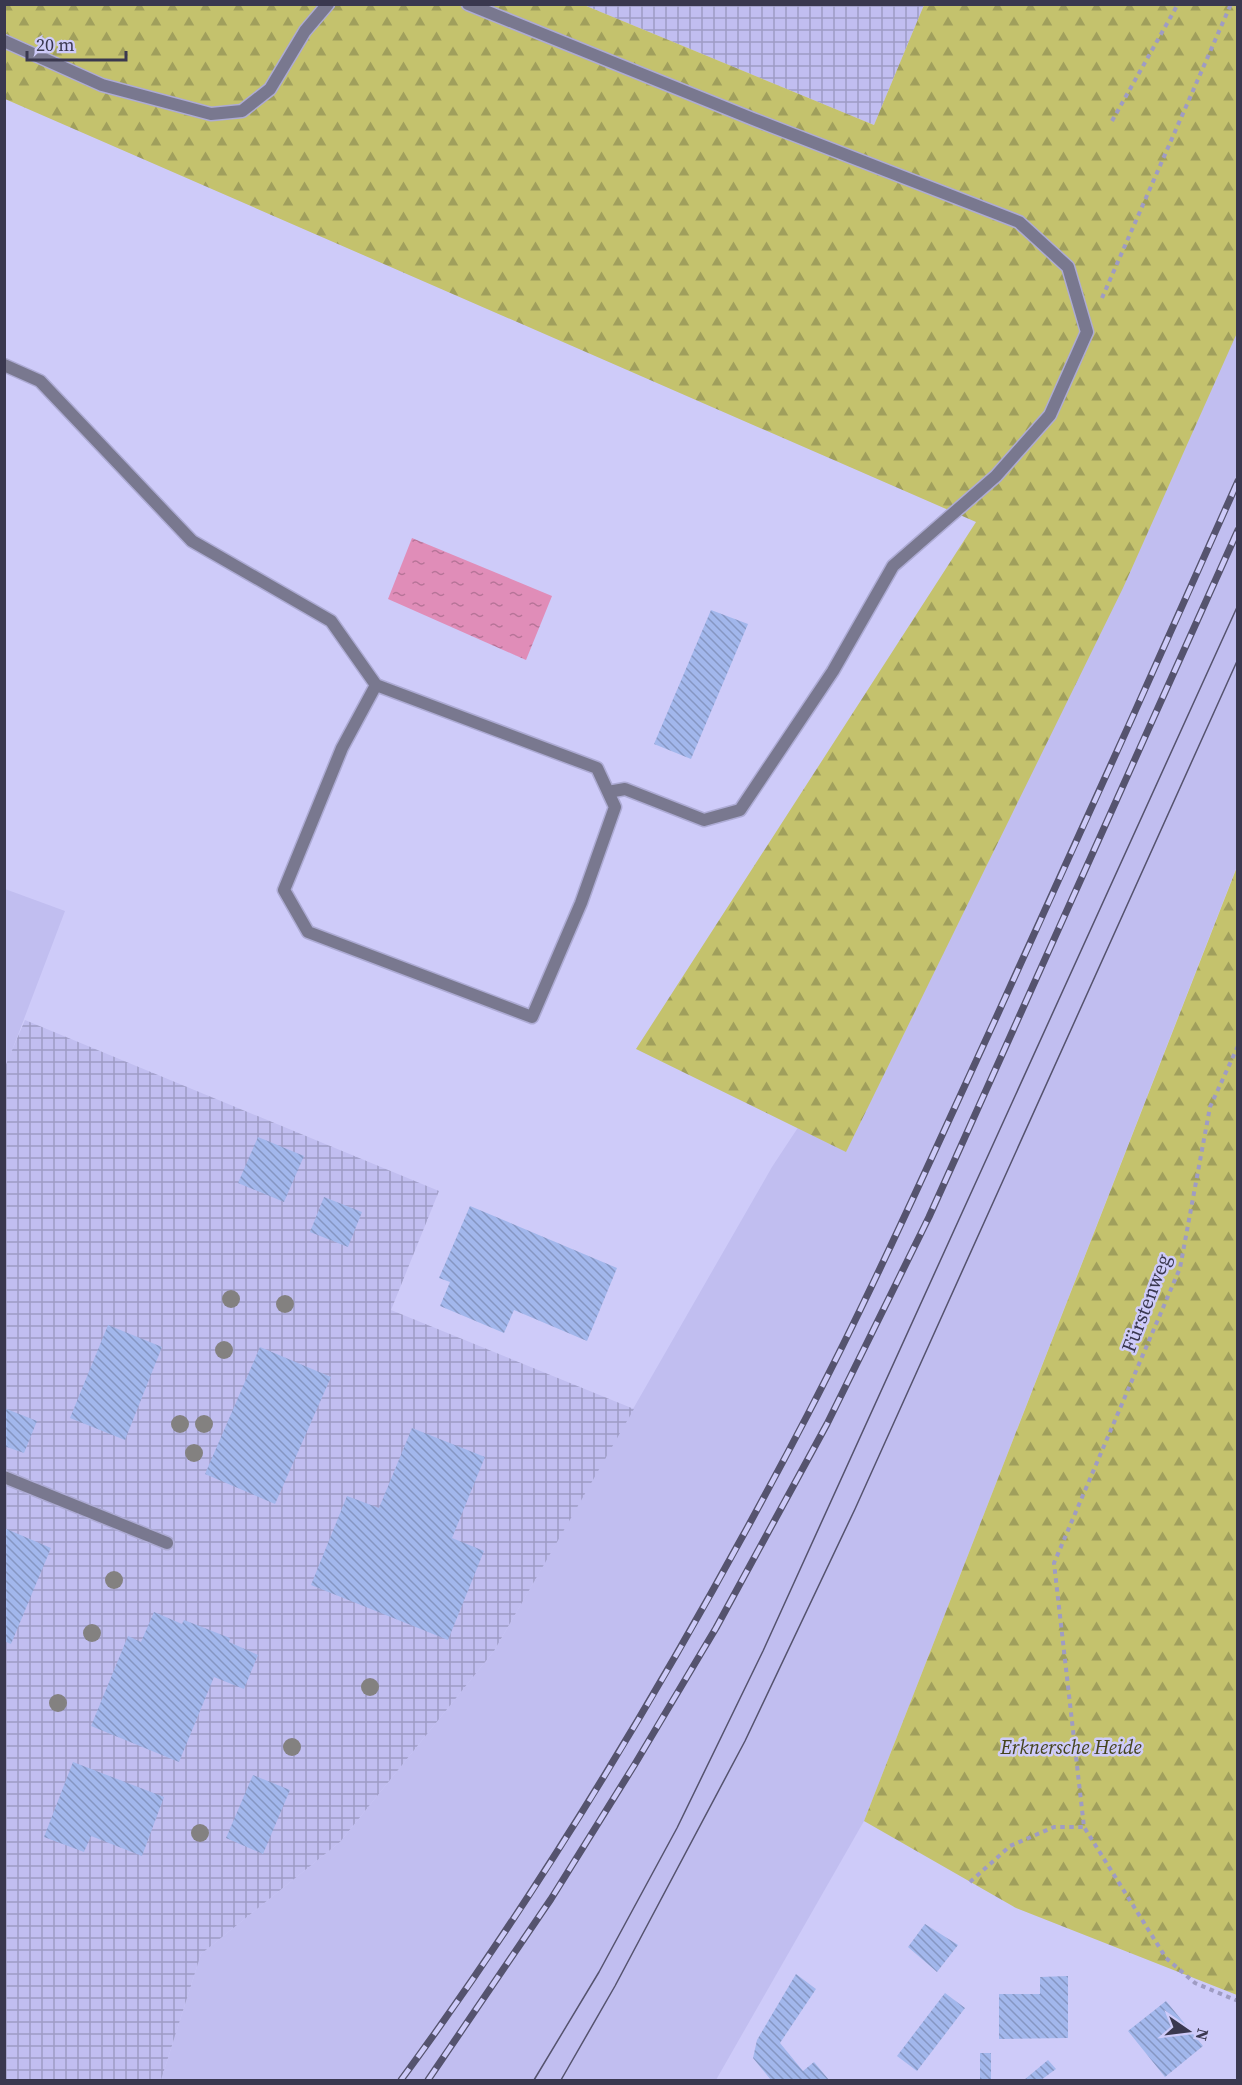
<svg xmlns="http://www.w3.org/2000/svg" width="1242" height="2085" font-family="'Source Serif 4',serif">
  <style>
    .built { fill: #c1bef0 }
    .industrial { fill: url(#industrial-grid) }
    .forest { fill: url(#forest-firs) }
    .water { fill: url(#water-ripples) }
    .building { fill: url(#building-back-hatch) }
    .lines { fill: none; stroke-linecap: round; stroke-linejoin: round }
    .lane-casing { stroke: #adabd4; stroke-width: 15 }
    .street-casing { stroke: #adabd4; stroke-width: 15 }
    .path { stroke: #9f9cc3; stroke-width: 4; stroke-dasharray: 4.5 4.5; stroke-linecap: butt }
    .lane { stroke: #79788f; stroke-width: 12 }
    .street { stroke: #79788f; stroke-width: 12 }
    .tram { stroke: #55536e; stroke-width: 1.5 }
    .rail-casing { stroke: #55536e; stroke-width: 7 }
    .rail { stroke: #cecbf9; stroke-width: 4.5; stroke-dasharray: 14; stroke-linecap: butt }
    .tree { fill: #838180 }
    .labels { text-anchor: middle; stroke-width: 5; stroke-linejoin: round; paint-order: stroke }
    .street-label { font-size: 20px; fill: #3a384f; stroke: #cecbf9 }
    .park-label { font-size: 20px; font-style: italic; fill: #45441d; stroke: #cecbf9 }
  </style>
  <defs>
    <pattern id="industrial-grid" width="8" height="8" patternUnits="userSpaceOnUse" patternTransform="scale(1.5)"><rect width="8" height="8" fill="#c1bef0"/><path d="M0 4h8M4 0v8" fill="none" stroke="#9e9bc5"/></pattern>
    <pattern id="forest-firs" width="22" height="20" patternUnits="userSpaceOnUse" patternTransform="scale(1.5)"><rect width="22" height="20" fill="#c4c26d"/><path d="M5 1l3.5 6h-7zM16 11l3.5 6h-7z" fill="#a09f5c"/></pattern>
    <pattern id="water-ripples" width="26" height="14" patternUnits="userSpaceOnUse" patternTransform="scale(1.5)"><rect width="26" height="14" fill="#e08db8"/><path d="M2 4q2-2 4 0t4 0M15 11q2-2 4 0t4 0" fill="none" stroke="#b77498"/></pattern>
    <pattern id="building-back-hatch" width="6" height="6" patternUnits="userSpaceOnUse" patternTransform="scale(1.5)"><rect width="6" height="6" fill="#a2b7ec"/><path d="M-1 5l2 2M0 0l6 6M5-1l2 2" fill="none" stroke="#8596c2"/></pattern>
  </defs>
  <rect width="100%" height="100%" fill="#cecbf9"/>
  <path class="built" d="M1237,261V866L864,1821L716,2080H161L201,1954L340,1842L494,1651L772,1167L932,924Z
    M5,889L65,911L5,1069Z"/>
  <path class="industrial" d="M584,5H924L874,125Z
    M25,1020L439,1191L391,1310L634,1409L494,1651L340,1842L201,1954L161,2080H5L4,1069Z"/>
  <path class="forest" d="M5,5H584L874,125L924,5H1237V333L1123,588L846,1152L636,1049L976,522L5,99Z
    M1237,867V1995L1016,1908L864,1821Z"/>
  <path class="water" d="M412,538L552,596L526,660L388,599Z"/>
  <path class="building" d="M711,610L748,624L691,759L654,744Z
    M258,1137L304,1156L284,1202L238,1183Z
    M324,1197L362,1212L348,1247L310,1232Z
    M470,1206L617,1268L587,1341L514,1310L504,1333L440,1306L450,1282L439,1278Z
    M108,1325L162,1347L125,1440L70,1418Z
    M260,1347L331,1377L275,1504L205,1474Z
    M4,1408L37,1421L24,1453L4,1446Z
    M412,1428L485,1457L452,1538L484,1551L448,1640L311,1585L347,1496L379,1508Z
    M4,1528L51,1548L11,1644L4,1641Z
    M154,1612L182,1624L184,1620L230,1638L229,1642L258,1655L244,1689L214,1677L179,1762L91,1726L128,1636L141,1642Z
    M73,1762L164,1797L142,1856L91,1836L84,1852L44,1837Z
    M253,1775L290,1790L263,1854L226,1838Z
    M925,1924L958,1945L937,1972L908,1947Z
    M796,1974L816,1989L780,2043L803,2071L814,2062L829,2080H771L753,2058L757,2040Z
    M1068,1976V2038L999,2039V1994H1040V1977Z
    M945,1993L965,2008L917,2071L897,2056Z
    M1166,2001L1203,2046L1165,2077L1128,2031Z
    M980,2053H991V2080H980Z
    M1048,2060L1056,2069L1041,2080H1024Z"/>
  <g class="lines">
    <defs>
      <path id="lane" d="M468,4L753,119L1019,222L1068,267L1087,332L1050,415L996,476L893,566L833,671L740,810L704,820L625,789L608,792
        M4,41L102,85L211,114L242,111L270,89L305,31L328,4
        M4,365L40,381L192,541L331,621L376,685L597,768L615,807L581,903L532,1017L308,932L284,890L342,748L376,685"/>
      <path id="street" d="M4,1477L167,1543"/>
    </defs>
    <use href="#lane" class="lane-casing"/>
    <use href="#street" class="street-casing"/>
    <path class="path" d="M1112,121L1178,4
      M1102,298L1231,4
      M1238,1046L1210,1107L1180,1268L1054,1563L1084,1827L1166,1958L1195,1983L1238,2001
      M970,1882L1010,1846L1054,1827H1084"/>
    <use href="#lane" class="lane"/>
    <use href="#street" class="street"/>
    <path class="tram" d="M534,2080L599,1972L677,1828L763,1651L1238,605
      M561,2080L615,1986L745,1741L855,1509L1238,659"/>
    <defs>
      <path id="rail" d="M401,2080C555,1871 688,1644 808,1414C875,1285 934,1152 995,1020C1077,841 1158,661 1238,481
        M428,2080L551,1899L635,1764L716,1628L827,1424L929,1217L1238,530"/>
    </defs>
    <use href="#rail" class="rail-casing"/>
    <use href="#rail" class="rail"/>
  </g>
  <g class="tree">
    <circle cx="231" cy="1299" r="9"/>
    <circle cx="285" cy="1304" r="9"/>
    <circle cx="224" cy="1350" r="9"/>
    <circle cx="180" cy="1424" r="9"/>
    <circle cx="204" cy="1424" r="9"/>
    <circle cx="194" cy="1453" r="9"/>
    <circle cx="114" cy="1580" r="9"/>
    <circle cx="92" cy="1633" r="9"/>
    <circle cx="370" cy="1687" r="9"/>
    <circle cx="58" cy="1703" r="9"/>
    <circle cx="292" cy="1747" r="9"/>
    <circle cx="200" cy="1833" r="9"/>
  </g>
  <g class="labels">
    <g class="street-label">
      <text transform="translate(1146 1303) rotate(-69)" y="7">Fürstenweg</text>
    </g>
    <g class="park-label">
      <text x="1071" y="1754">Erknersche Heide</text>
    </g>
  </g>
  <rect width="1242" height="2085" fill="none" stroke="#3a384f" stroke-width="12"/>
  <g transform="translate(1188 2031) rotate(104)" stroke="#cecbf9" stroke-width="4.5" paint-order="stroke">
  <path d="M0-4.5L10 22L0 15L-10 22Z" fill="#3a384f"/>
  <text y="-9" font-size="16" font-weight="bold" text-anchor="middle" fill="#3a384f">N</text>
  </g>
  <path d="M27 51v9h99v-9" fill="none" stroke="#3a384f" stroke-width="3"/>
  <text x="36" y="51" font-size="18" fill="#3a384f" stroke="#cecbf9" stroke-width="4.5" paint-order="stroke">20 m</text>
</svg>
